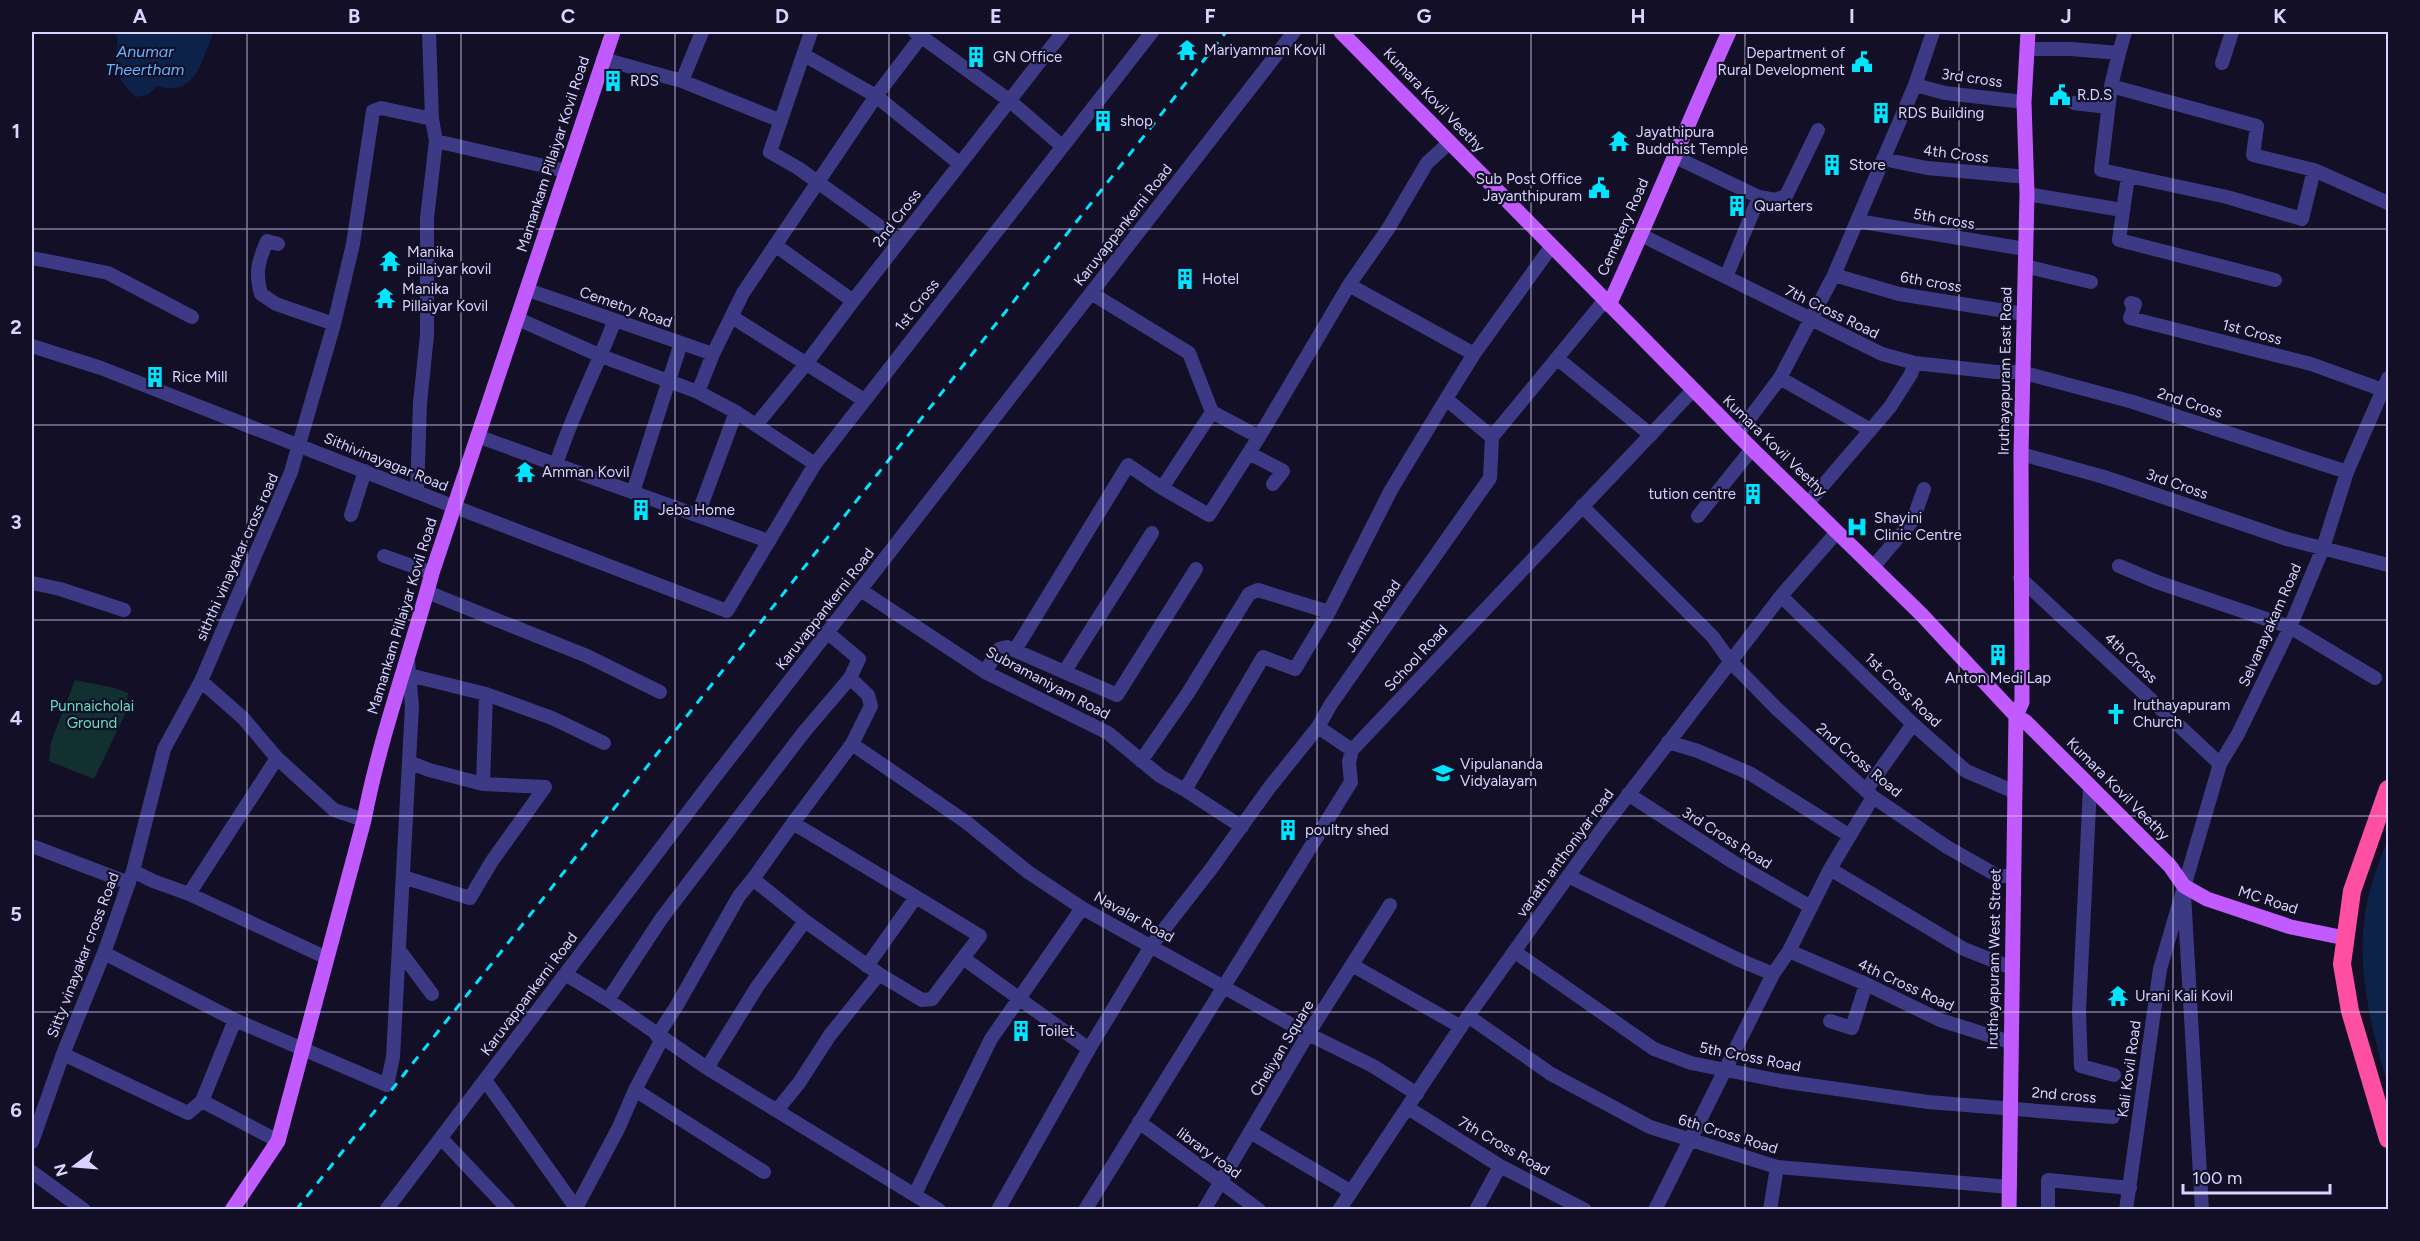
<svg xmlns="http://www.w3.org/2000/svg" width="2420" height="1241" font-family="Figtree,sans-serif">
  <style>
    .green { fill: #12302f }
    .water { fill: #0c2248 }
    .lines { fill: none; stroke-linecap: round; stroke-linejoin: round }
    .minor { stroke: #3d3a85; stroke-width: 14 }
    .major { stroke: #c25bff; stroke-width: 15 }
    .highway { stroke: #ff4fa3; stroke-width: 18 }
    .rail { stroke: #00e5ff; stroke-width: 3; stroke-dasharray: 9 8; stroke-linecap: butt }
    .grid { fill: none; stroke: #d9d4ff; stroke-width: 1.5; stroke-opacity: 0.55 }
    .labels { text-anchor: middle; stroke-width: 4.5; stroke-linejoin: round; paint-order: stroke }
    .poi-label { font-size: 15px; fill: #d9d4ff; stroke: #130f26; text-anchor: start }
    .street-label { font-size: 15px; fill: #d9d4ff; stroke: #130f26 }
    .park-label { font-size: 15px; fill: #5fe0c0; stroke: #130f26 }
    .water-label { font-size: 16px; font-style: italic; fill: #62b6ff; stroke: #130f26 }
    .neatline { fill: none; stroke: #d9d4ff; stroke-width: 2 }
    .grid-label { font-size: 20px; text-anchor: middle; font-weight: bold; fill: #d9d4ff }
  </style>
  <rect width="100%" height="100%" fill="#130f26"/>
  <path class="green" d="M75,680L115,688L128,693L126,712L94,779L49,761L51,742Z"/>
  <path class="water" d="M115,32H214C202,58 196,99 157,86L148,95L136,97C123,85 113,74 116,55C117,47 119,40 115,32Z
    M2388,838V1086C2370,1024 2352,955 2370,890C2375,872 2382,855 2388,838Z"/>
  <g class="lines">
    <path class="minor" d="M811,32L770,152L798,168L900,241
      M915,32L1010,101L1062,146
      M2028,49H2071L2119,53L2125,32
      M2119,53L2111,86L2101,170L2227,197L2302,219L2314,170
      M804,55L876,96L960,164
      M603,59L682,81L781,121
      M2222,63L2232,32
      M682,81L702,32
      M1915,85L1945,93L2024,102
      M2111,86L2257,126L2253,155L2314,170L2388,203
      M2074,103L2108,107
      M436,141L566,171
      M1673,156L1759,197L1775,200L1786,196L1818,130
      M1883,159L1927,168L2027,177
      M2128,176L2119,240L2275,280
      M2027,194L2122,210
      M1857,221L2025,249
      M1641,235L1882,354L1915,363L1996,372H2021L2133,402L2347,472
      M278,244L267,241C258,262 255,272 261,294L276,304L334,324
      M775,245L853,301
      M32,258L108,273L192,317
      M2025,266L2091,282
      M1834,275L1899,294L2024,314
      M1726,277L1759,197
      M1349,285L1388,229L1427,163L1450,142
      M528,290L713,354
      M1091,293L1189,353L1212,412L1162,488L1209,515L1259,437L1349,285L1474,354
      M2131,303L2135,304L2130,318L2311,364L2383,390
      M732,317L864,400
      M518,319L601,356L698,392L736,412L815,464
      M32,346L101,368L455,507L727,611L815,464L1152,32
      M1558,359L1651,435
      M1780,378L1869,429
      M698,392L713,354L743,293L876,96L921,37
      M1446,399L1492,437
      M1212,412L1259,437
      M756,425L805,365L853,301L1063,32
      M1737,435L1780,378L1834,275L1915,85L1933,32
      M477,436L768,541
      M1249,453L1283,471L1273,484
      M2021,454L2104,477L2287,539L2388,565
      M556,465C571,416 596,370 614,322
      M417,492L420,403L427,335V218L436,141L432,119L429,32
      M633,492L681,343
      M1808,503L1890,407L1911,374L1915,363
      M1582,506L1713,637L1730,661L1776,708L1873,797L1947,847L1998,876H2014
      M698,514L736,412
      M351,515L365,471
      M1698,516L1752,449
      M384,556L432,573
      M2119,566L2157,582L2290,627L2375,678
      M1873,567L1913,520L1924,489
      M2020,578L2220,764
      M32,583L60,589L124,610
      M862,591L985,672L1108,733L1160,776L1185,790
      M427,592L587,656L660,692
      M1781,596L1913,724L1966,771L2015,792
      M1015,650L1128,465L1162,488
      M1065,671L1152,533
      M985,672L999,649L1007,647L1117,695L1196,569
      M409,675L486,694L552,718L604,743
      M201,681L243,718L277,758L334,810L364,820
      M1318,727L1352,750
      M1668,742L1698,751L1751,774L1850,836
      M852,744L966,822L1028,872L1082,908L1308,1034L1373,1066L1417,1094
      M1141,761L1188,693L1249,594L1258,590L1329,612
      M409,762L429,770L483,784L545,787
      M483,784L486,694
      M2090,787L2079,1011L2081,1066L2114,1075
      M1866,790L1913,724
      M1628,794L1733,862L1811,907
      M793,823L852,744L871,706L868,695L850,678L859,659L827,632
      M1242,827L1185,790L1263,657L1295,669L1329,612L1391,490L1446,399L1474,354L1551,247
      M32,846L129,883
      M1830,869L1964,949L2012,968
      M133,871L153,881L189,894L327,958
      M1568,876L1737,959L1773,974
      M403,877L470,898L492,861L545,787
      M189,894L277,758
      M2184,894L2202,1210
      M805,921L753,879L793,823L916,897
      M399,950L432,994
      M1789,951L1866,984L1940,1020L2010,1042
      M1515,952L1654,1049L1691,1063L1781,1081L1928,1102L2113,1117
      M104,953L235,1020L387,1085L393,1057L412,706L408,661
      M1352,965L1461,1027
      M867,966L916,897L980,936L963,958
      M565,974L608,1000L707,1068L939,1210
      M879,974L922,1000L932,999L963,958L1089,1049
      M608,1000L661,919L804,732L850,678
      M1468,1016L1551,1074L1650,1127L1777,1167L2010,1187
      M1830,1021L1852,1028L1866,984
      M657,1036L676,1007L739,896L753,879
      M63,1054L188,1113L202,1101L278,1141
      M707,1068L757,987L805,921L879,974L830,1035L799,1083L777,1110
      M485,1080L576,1208L619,1127L635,1090L662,1039
      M635,1090L764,1172
      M202,1101L235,1020
      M1408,1108L1500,1166L1585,1210
      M1139,1122L1259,1210
      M1250,1132L1350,1191
      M441,1138L509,1210
      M32,1142L63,1054L104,953L133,871L164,749L201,681L291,472L334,324L353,244L373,111L381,108L432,119
      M32,1172L84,1210
      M915,1194L991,1039L1082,908
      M386,1210L711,782L1294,32
      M998,1210L1089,1049L1151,946L1211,869L1269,788L1318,727L1331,704L1490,478L1492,437L1604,301
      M1085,1210L1351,782L1349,762L1352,750L1693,390
      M1204,1210L1308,1034L1390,905
      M1339,1210L1468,1016L1602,829L1781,596L1837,532
      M1476,1210L1500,1166
      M1655,1210L1773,974L1789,951L1830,869L1873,797
      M1770,1210L1777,1167
      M2048,1210V1180L2130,1188
      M2126,1210L2160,969L2220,764L2238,734L2290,627L2323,548L2347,472L2388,378"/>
    <path class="major" d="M1341,32L1752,449L1922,615L2016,716L2026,722L2170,866L2184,886L2207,899L2291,927L2345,938
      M1609,305C1651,215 1688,122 1729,32
      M232,1210L278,1141L364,820C380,736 410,656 432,573L613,32
      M2009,1210L2016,716L2022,702L2021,454L2027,194L2024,102L2028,32"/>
    <path class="highway" d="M2388,789L2352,891L2342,964L2350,1011L2388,1139"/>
    <path class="rail" d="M296,1210L452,1014L1226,32"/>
  </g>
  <path class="grid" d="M247,32V1210M461,32V1210M675,32V1210M889,32V1210M1103,32V1210M1317,32V1210M1531,32V1210M1745,32V1210M1959,32V1210M2173,32V1210M32,229H2388M32,425H2388M32,620H2388M32,816H2388M32,1012H2388"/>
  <defs>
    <symbol id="temple-bare" viewBox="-9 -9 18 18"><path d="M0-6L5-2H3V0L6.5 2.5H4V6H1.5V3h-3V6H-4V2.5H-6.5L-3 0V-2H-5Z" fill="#00e5ff" stroke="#130f26" stroke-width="2.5" paint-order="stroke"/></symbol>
    <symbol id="building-bare" viewBox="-9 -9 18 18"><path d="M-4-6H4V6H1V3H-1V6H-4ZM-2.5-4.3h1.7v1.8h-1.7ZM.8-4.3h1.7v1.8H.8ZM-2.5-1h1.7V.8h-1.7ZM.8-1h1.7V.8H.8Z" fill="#00e5ff" stroke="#130f26" stroke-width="2.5" paint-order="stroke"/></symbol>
    <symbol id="civic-bare" viewBox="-9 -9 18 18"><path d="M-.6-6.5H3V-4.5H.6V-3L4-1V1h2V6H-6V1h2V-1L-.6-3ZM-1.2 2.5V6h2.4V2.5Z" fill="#00e5ff" stroke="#130f26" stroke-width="2.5" paint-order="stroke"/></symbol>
    <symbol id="hospital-bare" viewBox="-9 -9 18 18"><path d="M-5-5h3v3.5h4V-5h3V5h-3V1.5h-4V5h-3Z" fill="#00e5ff" stroke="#130f26" stroke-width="2.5" paint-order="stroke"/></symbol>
    <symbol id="church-bare" viewBox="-9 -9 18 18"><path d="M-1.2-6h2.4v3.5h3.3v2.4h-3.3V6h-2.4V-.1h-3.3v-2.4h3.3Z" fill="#00e5ff" stroke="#130f26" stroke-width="2.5" paint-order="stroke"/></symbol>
    <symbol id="school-bare" viewBox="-9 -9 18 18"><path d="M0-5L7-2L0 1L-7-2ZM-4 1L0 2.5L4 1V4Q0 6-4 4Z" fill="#00e5ff" stroke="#130f26" stroke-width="2.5" paint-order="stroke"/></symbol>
  </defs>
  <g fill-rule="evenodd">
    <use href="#temple-bare" x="1172" y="35" width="30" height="30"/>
    <use href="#building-bare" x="961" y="42" width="30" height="30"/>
    <use href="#civic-bare" x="1847" y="47" width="30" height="30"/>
    <use href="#building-bare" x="598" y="66" width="30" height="30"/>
    <use href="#civic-bare" x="2045" y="80" width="30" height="30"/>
    <use href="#building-bare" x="1866" y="98" width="30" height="30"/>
    <use href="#building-bare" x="1088" y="106" width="30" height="30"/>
    <use href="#temple-bare" x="1604" y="126" width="30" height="30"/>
    <use href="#building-bare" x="1817" y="150" width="30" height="30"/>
    <use href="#civic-bare" x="1584" y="173" width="30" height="30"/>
    <use href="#building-bare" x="1722" y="191" width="30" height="30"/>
    <use href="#temple-bare" x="375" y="246" width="30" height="30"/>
    <use href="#building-bare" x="1170" y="264" width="30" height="30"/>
    <use href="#temple-bare" x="370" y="283" width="30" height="30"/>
    <use href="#building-bare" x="140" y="362" width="30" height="30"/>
    <use href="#temple-bare" x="510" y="457" width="30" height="30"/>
    <use href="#building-bare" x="1738" y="479" width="30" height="30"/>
    <use href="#building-bare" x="626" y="495" width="30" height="30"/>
    <use href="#hospital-bare" x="1842" y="512" width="30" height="30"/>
    <use href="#building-bare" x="1983" y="640" width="30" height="30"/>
    <use href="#church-bare" x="2101" y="699" width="30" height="30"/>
    <use href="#school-bare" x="1428" y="758" width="30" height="30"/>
    <use href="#building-bare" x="1273" y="815" width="30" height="30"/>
    <use href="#temple-bare" x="2103" y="981" width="30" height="30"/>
    <use href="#building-bare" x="1006" y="1016" width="30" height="30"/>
  </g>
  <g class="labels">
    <g class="poi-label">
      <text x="1204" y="55">Mariyamman Kovil</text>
      <text x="1845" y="58" text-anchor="end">Department of<tspan x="1845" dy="17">Rural Development</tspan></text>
      <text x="993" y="62">GN Office</text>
      <text x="630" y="86">RDS</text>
      <text x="2077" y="100">R.D.S</text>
      <text x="1898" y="118">RDS Building</text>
      <text x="1120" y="126">shop</text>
      <text x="1636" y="137">Jayathipura<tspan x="1636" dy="17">Buddhist Temple</tspan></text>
      <text x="1849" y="170">Store</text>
      <text x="1582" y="184" text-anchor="end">Sub Post Office<tspan x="1582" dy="17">Jayanthipuram</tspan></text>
      <text x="1754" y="211">Quarters</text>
      <text x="407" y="257">Manika<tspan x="407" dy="17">pillaiyar kovil</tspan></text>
      <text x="1202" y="284">Hotel</text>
      <text x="402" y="294">Manika<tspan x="402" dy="17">Pillaiyar Kovil</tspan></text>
      <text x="172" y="382">Rice Mill</text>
      <text x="542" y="477">Amman Kovil</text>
      <text x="1736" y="499" text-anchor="end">tution centre</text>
      <text x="658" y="515">Jeba Home</text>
      <text x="1874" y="523">Shayini<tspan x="1874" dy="17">Clinic Centre</tspan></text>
      <text x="1998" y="683" text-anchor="middle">Anton Medi Lap</text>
      <text x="2133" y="710">Iruthayapuram<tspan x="2133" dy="17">Church</tspan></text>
      <text x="1460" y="769">Vipulananda<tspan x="1460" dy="17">Vidyalayam</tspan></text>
      <text x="1305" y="835">poultry shed</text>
      <text x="2135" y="1001">Urani Kali Kovil</text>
      <text x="1038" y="1036">Toilet</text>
    </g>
    <g class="street-label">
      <text transform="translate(1972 78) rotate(8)" y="5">3rd cross</text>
      <text transform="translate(1434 100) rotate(46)" y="5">Kumara Kovil Veethy</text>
      <text transform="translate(553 154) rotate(-72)" y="5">Mamankam Pillaiyar Kovil Road</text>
      <text transform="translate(1956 154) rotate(7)" y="5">4th Cross</text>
      <text transform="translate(897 218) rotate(-52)" y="5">2nd Cross</text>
      <text transform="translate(1944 219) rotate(10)" y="5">5th cross</text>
      <text transform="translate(1123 225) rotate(-52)" y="5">Karuvappankerni Road</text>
      <text transform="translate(1623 227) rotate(-66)" y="5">Cemetery Road</text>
      <text transform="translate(1931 282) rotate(10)" y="5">6th cross</text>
      <text transform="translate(917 305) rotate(-52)" y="5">1st Cross</text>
      <text transform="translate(626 307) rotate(19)" y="5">Cemetry Road</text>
      <text transform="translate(1832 312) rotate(26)" y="5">7th Cross Road</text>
      <text transform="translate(2252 332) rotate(15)" y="5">1st Cross</text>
      <text transform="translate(2005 371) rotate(-89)" y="5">Iruthayapuram East Road</text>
      <text transform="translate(2190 403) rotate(18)" y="5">2nd Cross</text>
      <text transform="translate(1775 446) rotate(44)" y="5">Kumara Kovil Veethy</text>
      <text transform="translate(386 462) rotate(22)" y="5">Sithivinayagar Road</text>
      <text transform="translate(2177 484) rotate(19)" y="5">3rd Cross</text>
      <text transform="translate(237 557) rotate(-66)" y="5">siththi vinayakar cross road</text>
      <text transform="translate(825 609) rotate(-52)" y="5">Karuvappankerni Road</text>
      <text transform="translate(402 616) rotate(-73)" y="5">Mamankam Pillaiyar Kovil Road</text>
      <text transform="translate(1373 616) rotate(-55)" y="5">Jenthy Road</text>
      <text transform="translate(2270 625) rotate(-66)" y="5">Selvanayakam Road</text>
      <text transform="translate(1416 658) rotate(-47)" y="5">School Road</text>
      <text transform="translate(2131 658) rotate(43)" y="5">4th Cross</text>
      <text transform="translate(1048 683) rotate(28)" y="5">Subramaniyam Road</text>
      <text transform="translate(1903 690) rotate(44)" y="5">1st Cross Road</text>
      <text transform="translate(1859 760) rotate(40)" y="5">2nd Cross Road</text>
      <text transform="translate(2118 789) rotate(45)" y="5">Kumara Kovil Veethy</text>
      <text transform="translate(1727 838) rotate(32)" y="5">3rd Cross Road</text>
      <text transform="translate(1565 853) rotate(-54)" y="5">vanath anthoniyar road</text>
      <text transform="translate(2268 900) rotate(18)" y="5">MC Road</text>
      <text transform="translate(1134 917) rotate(29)" y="5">Navalar Road</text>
      <text transform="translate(83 955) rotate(-69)" y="5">Sitty vinayakar cross Road</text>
      <text transform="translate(1994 959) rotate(-89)" y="5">Iruthayapuram West Street</text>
      <text transform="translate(1906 985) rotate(25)" y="5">4th Cross Road</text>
      <text transform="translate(529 994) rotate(-53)" y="5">Karuvappankerni Road</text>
      <text transform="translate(1282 1048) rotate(-59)" y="5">Cheliyan Square</text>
      <text transform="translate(1750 1057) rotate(11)" y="5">5th Cross Road</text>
      <text transform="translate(2129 1069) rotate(-82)" y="5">Kali Kovil Road</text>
      <text transform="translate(2064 1095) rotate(5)" y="5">2nd cross</text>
      <text transform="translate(1728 1134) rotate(17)" y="5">6th Cross Road</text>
      <text transform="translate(1504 1146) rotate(30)" y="5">7th Cross Road</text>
      <text transform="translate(1209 1153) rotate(36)" y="5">library road</text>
    </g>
    <g class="park-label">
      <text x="92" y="711">Punnaicholai<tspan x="92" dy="17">Ground</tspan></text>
    </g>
    <g class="water-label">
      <text x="145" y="57">Anumar<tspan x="145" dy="18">Theertham</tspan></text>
    </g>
  </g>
  <rect width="2420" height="1241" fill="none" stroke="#130f26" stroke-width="66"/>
  <g transform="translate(75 1166) rotate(254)" stroke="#130f26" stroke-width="4.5" paint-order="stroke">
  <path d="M0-4.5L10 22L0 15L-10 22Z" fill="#d9d4ff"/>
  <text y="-9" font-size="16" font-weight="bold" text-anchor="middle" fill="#d9d4ff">N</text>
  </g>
  <path d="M2183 1184v9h147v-9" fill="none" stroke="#d9d4ff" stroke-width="3"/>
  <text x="2192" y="1184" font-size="18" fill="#d9d4ff" stroke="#130f26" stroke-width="4.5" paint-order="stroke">100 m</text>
  <rect x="33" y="33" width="2354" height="1175" class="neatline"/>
  <g class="grid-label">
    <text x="140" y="23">A</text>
    <text x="354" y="23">B</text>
    <text x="568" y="23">C</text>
    <text x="782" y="23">D</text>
    <text x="996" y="23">E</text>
    <text x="1210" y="23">F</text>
    <text x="1424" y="23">G</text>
    <text x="1638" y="23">H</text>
    <text x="1852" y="23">I</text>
    <text x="2066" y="23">J</text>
    <text x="2280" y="23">K</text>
    <text x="16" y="138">1</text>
    <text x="16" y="334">2</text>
    <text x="16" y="529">3</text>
    <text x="16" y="725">4</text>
    <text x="16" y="921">5</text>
    <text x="16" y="1117">6</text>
  </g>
</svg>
